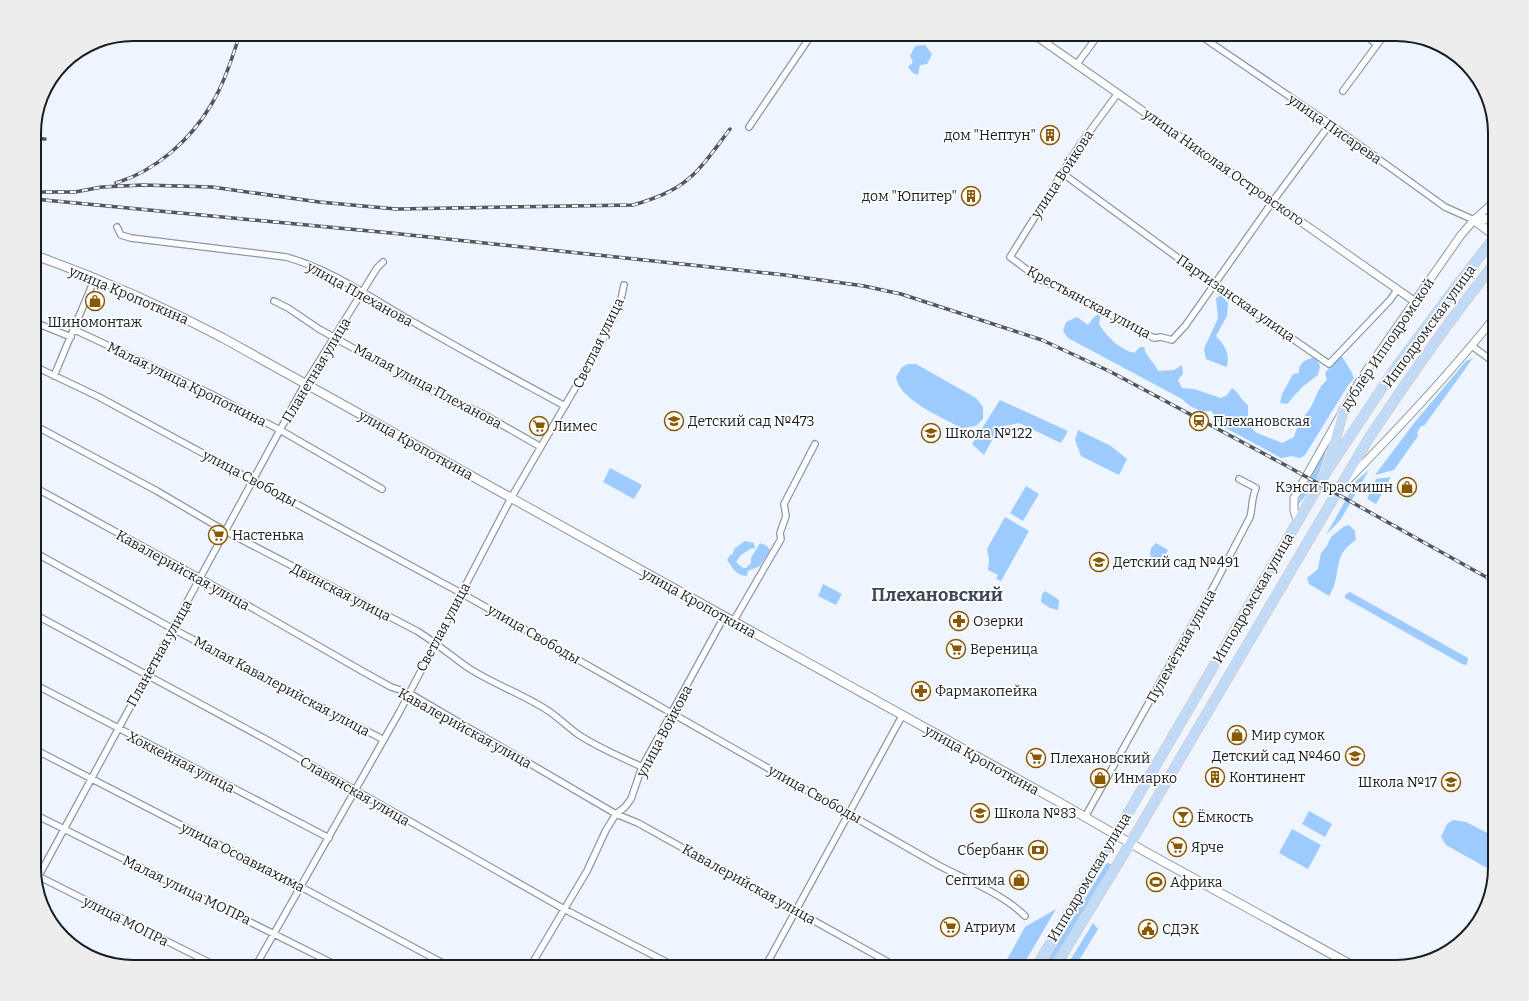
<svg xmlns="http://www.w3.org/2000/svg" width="1529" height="1001" font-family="Bitter,serif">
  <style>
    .green { fill: #9dcbfe }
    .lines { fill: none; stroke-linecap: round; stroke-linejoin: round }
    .minor-casing { stroke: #8c97a4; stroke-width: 8 }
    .tertiary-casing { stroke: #8c97a4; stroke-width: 9 }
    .secondary-casing { stroke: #8c97a4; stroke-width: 10 }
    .trunk-casing { stroke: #d1d2d3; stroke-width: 11 }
    .minor { stroke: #fff; stroke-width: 5.5 }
    .tertiary { stroke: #fff; stroke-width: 7 }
    .secondary { stroke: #fff; stroke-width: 8 }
    .trunk { stroke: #c0daf8; stroke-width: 9 }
    .rail-casing { stroke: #52575d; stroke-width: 3.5 }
    .rail { stroke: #fff; stroke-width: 2; stroke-dasharray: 6; stroke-linecap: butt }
    .labels { text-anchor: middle; stroke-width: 3.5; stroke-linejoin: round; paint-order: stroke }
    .street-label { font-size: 14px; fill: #191e23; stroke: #fff }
    .poi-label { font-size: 14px; fill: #191e23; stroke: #fff; text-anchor: start }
    .district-label { font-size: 18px; font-weight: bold; fill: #3f4954; stroke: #fff }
    .rim { fill: none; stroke: #191e23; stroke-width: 2 }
  </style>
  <rect width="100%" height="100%" fill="#eef5fe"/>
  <path class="green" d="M892,34H920L923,38L920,41H912L905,37L894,41L890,37Z
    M925,45L932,54L927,64L920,65L918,75L913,73L908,67L913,62L910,56L915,46Z
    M1221,295L1228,303L1227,316L1216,336C1223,343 1232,356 1226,367L1206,359L1204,349L1218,318L1216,298Z
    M1101,313L1099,324C1107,337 1119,349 1134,353L1140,347H1144C1146,358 1154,361 1158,371L1174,370L1182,365L1183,374L1178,380L1182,388L1194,389L1221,398L1227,395L1232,388C1239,393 1241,400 1248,405V424L1255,432L1282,443L1294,437C1299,419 1307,416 1314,401C1318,392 1319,387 1327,380L1325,373L1340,355C1343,357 1354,375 1354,378L1347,387L1305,455L1300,458L1292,456L1281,458L1224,427L1214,418L1212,411C1199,412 1191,408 1182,399L1068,338L1063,331L1066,322L1077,317L1088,325L1094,317Z
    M1316,357L1320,366L1318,375L1302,387L1287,404L1280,403L1282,394L1293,374L1299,373C1298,362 1307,359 1316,357Z
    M1473,358L1424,426H1421L1417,433L1418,436L1394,470L1375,475L1415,422L1466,361Z
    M908,364H916L976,398L983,407V419L976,426L962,428C943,418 899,400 896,377L902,367Z
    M1000,400L1068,431L1061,443L1019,423L999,427L984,455L972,444Z
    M1078,430L1111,446L1127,459L1119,475L1081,456L1075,440Z
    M1326,449C1323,470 1312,490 1297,506L1301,495Z
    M610,468L642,485L634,499L603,482Z
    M1369,470L1341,519L1326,535L1357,480Z
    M1391,477L1376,504L1367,499L1376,479Z
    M1026,486L1039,494L1023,521L1010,513Z
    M1005,517L1029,531L1001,581L996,579L998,575L988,570L989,559L987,549Z
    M1349,525L1355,531L1356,540C1330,556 1343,575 1329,596L1309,584L1307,578L1318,569L1321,553L1327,546L1331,537L1343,527Z
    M745,541L754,543L755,549L752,548L741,555L736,562L743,568H746L751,563V558L760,543L767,546L770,550L760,566L748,571L747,576C736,576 732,567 727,560L730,555L733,554L734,549Z
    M1156,543L1168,550L1161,564H1155L1150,555L1151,548Z
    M823,584L842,594L836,605L818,596Z
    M1045,591L1059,600L1058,610L1050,608L1041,602L1042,594Z
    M1350,592L1468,658L1467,665L1462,664L1345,598V595Z
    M1309,811L1332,824L1325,837L1302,824Z
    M1453,820L1466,822L1495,837L1494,872L1446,845L1441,837L1447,824Z
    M1292,829L1321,845L1308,869L1279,853Z
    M1108,863L1111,864L1112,868L1051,967H1043L1106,864Z
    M1056,909L1022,967H1003L1025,927Z
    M1093,923L1098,929L1075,967H1066Z"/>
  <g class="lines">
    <defs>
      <path id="minor" d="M1198,34L1330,124L1445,207L1474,220
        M1365,34L1377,45
        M1077,64L1099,34
        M1343,91L1385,34
        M1118,93L1079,146L1010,257L1041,280L1071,294L1154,338L1161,337L1172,340L1185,326L1273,201L1330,124
        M749,127L812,34
        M1062,173L1215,285L1329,364L1390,300L1397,290
        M117,227L121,235L131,238L286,257C330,269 370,297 408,319C460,349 513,378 565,406
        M274,301L288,308L319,329L421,386L483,414L541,447
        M34,322L71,337
        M75,330L211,394L280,430L382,489
        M1472,346L1495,363
        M34,366L99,397L461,593L938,865C966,880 1002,893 1025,916
        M54,376L95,278
        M34,425L157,491L225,531L417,631C435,642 450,655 467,667C494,685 524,694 550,712C560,719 569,728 579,735C599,748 621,757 642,767
        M34,487L200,578L362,671L391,687L409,693L616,814L638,823L897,967
        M34,552L173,629L384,740
        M34,614L269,741L564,909L676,967
        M733,622L781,539L780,533L786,516L784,504L815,444
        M34,684L329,838
        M34,749L301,887L450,967
        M34,814L340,967
        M1085,817L1215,584L1250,517C1253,506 1251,500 1256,488L1239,479
        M34,874L218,967
        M36,881L280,430L305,384L377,268L383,262
        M255,967L400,711L511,498L598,349L620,304L624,285
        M530,967L587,871L606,830L616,814L625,807L631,799L642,767L724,617
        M765,967L902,716"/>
      <path id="tertiary" d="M1033,34L1414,301
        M1344,484C1397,430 1448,376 1495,317
        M1298,522L1294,511V498L1362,377L1461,235L1474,220L1495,201"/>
      <path id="secondary" d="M1474,220L1495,236
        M1474,220L1483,218L1495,222
        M34,255C99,278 162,306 223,338L1059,802L1144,851L1355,967"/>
      <path id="trunk" d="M1328,467L1344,408
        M1036,967L1116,834L1327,471L1394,370L1455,288L1491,242
        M1055,967L1131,842L1369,438C1409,378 1450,319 1495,263"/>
    </defs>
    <use href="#minor" class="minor-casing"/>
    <use href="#tertiary" class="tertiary-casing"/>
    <use href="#secondary" class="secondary-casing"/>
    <use href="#trunk" class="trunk-casing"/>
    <use href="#minor" class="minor"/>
    <use href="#tertiary" class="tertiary"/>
    <use href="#secondary" class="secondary"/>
    <use href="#trunk" class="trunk"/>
    <defs>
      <path id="rail" d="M34,138L45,139
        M116,183C155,171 190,141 211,105C224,84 232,58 240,34
        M34,192H75L102,187L143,185L212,187L319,202L396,209L633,205C688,190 697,173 730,129
        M34,199L391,233L785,275L864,286L901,294L1042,340L1111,372L1285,465L1495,582"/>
    </defs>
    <use href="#rail" class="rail-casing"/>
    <use href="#rail" class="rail"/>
  </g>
  <defs>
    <symbol id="building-ring" viewBox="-11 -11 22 22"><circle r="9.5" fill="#fff" stroke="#8a5800" stroke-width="1.5"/><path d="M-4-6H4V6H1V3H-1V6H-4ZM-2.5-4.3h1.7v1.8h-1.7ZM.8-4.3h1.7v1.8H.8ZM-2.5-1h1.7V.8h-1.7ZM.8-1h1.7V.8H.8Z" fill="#8a5800"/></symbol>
    <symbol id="shop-ring" viewBox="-11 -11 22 22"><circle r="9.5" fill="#fff" stroke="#8a5800" stroke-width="1.5"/><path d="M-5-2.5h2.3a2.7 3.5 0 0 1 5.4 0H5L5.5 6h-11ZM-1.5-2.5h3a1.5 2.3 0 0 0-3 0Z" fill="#8a5800"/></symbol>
    <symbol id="school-ring" viewBox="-11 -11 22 22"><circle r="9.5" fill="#fff" stroke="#8a5800" stroke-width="1.5"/><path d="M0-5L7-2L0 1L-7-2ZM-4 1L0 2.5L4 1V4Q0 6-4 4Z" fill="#8a5800"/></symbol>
    <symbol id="station-ring" viewBox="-11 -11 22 22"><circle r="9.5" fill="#fff" stroke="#8a5800" stroke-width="1.5"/><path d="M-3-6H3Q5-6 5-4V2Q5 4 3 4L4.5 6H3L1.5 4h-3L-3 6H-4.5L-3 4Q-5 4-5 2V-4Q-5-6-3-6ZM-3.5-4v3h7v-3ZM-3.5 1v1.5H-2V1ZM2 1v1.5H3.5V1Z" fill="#8a5800"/></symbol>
    <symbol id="supermarket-ring" viewBox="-11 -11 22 22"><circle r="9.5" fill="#fff" stroke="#8a5800" stroke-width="1.5"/><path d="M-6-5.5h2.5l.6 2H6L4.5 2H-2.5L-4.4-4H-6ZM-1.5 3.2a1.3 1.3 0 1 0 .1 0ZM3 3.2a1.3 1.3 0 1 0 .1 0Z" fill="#8a5800"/></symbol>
    <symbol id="pharmacy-ring" viewBox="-11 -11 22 22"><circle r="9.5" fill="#fff" stroke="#8a5800" stroke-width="1.5"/><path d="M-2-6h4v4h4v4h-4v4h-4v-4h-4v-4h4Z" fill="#8a5800"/></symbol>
    <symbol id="bar-ring" viewBox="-11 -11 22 22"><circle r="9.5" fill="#fff" stroke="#8a5800" stroke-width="1.5"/><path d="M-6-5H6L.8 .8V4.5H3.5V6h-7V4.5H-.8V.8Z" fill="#8a5800"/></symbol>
    <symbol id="bank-ring" viewBox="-11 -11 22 22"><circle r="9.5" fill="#fff" stroke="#8a5800" stroke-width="1.5"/><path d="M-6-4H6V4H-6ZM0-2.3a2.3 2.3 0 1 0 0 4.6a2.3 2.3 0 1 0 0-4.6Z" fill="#8a5800"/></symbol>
    <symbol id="stadium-ring" viewBox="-11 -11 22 22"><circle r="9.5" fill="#fff" stroke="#8a5800" stroke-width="1.5"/><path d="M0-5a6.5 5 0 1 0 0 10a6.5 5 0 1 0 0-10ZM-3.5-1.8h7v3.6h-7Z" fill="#8a5800"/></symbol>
    <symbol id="civic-ring" viewBox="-11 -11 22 22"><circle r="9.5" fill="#fff" stroke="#8a5800" stroke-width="1.5"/><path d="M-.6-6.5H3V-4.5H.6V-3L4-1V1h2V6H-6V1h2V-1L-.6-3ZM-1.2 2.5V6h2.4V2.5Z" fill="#8a5800"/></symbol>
  </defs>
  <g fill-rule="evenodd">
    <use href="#building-ring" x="1039" y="124" width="22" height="22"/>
    <use href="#building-ring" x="960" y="185" width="22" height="22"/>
    <use href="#shop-ring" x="84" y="290" width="22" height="22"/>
    <use href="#school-ring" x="663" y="410" width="22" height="22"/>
    <use href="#station-ring" x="1188" y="410" width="22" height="22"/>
    <use href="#supermarket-ring" x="528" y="415" width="22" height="22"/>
    <use href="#school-ring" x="920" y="422" width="22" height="22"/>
    <use href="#shop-ring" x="1396" y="476" width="22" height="22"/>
    <use href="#supermarket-ring" x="207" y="524" width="22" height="22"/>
    <use href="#school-ring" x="1088" y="551" width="22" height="22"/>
    <use href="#pharmacy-ring" x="948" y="610" width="22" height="22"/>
    <use href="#supermarket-ring" x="945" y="638" width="22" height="22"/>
    <use href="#pharmacy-ring" x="910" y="680" width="22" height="22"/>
    <use href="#shop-ring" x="1226" y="724" width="22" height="22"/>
    <use href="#school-ring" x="1344" y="745" width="22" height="22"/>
    <use href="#supermarket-ring" x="1025" y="747" width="22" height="22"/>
    <use href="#building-ring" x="1204" y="766" width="22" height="22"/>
    <use href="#shop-ring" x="1089" y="767" width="22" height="22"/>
    <use href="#school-ring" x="1440" y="771" width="22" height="22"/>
    <use href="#school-ring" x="969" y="802" width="22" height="22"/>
    <use href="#bar-ring" x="1172" y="806" width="22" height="22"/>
    <use href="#supermarket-ring" x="1166" y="836" width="22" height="22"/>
    <use href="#bank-ring" x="1027" y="839" width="22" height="22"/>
    <use href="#shop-ring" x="1008" y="869" width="22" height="22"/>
    <use href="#stadium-ring" x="1145" y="871" width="22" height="22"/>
    <use href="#supermarket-ring" x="939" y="916" width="22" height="22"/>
    <use href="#civic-ring" x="1137" y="918" width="22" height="22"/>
  </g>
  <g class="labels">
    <g class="street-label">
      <text transform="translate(1335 129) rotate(35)" y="5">улица Писарева</text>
      <text transform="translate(1224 167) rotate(35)" y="5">улица Николая Островского</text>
      <text transform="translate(1062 174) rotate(-57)" y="5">улица Войкова</text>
      <text transform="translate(360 294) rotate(29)" y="5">улица Плеханова</text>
      <text transform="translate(129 295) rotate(23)" y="5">улица Кропоткина</text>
      <text transform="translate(1236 298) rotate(35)" y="5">Партизанская улица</text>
      <text transform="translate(1089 302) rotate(28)" y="5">Крестьянская улица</text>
      <text transform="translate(1429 326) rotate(-54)" y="5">Ипподромская улица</text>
      <text transform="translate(598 343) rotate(-64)" y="5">Светлая улица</text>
      <text transform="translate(1387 344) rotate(-56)" y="5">дублёр Ипподромской</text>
      <text transform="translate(316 370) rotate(-59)" y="5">Планетная улица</text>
      <text transform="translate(187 384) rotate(26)" y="5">Малая улица Кропоткина</text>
      <text transform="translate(428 386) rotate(28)" y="5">Малая улица Плеханова</text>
      <text transform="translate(416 445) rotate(29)" y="5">улица Кропоткина</text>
      <text transform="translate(250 478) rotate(28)" y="5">улица Свободы</text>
      <text transform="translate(183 570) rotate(29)" y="5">Кавалерийская улица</text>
      <text transform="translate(341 592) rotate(27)" y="5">Двинская улица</text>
      <text transform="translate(1253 598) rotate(-60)" y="5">Ипподромская улица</text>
      <text transform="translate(699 603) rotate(29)" y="5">улица Кропоткина</text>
      <text transform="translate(443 627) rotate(-62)" y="5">Светлая улица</text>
      <text transform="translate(534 634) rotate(30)" y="5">улица Свободы</text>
      <text transform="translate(1181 646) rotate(-61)" y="5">Пулемётная улица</text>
      <text transform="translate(159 653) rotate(-61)" y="5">Планетная улица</text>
      <text transform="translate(282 686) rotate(28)" y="5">Малая Кавалерийская улица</text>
      <text transform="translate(465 728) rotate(29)" y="5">Кавалерийская улица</text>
      <text transform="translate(664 731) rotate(-62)" y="5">улица Войкова</text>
      <text transform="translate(982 760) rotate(29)" y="5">улица Кропоткина</text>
      <text transform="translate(181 762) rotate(27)" y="5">Хоккейная улица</text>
      <text transform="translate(355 791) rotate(30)" y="5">Славянская улица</text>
      <text transform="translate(815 794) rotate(29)" y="5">улица Свободы</text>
      <text transform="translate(243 857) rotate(27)" y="5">улица Осоавиахима</text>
      <text transform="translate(1089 877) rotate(-59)" y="5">Ипподромская улица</text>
      <text transform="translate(749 884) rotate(29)" y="5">Кавалерийская улица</text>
      <text transform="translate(187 890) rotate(26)" y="5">Малая улица МОПРа</text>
      <text transform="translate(126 921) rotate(27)" y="5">улица МОПРа</text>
    </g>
    <g class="poi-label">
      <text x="1036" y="140" text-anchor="end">дом "Нептун"</text>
      <text x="957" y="201" text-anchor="end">дом "Юпитер"</text>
      <text x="95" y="327" text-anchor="middle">Шиномонтаж</text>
      <text x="688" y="426">Детский сад №473</text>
      <text x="1213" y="426">Плехановская</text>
      <text x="553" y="431">Лимес</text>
      <text x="945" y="438">Школа №122</text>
      <text x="1393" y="492" text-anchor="end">Кэнси Трасмишн</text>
      <text x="232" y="540">Настенька</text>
      <text x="1113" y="567">Детский сад №491</text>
      <text x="973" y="626">Озерки</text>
      <text x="970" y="654">Вереница</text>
      <text x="935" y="696">Фармакопейка</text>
      <text x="1251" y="740">Мир сумок</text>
      <text x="1341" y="761" text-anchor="end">Детский сад №460</text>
      <text x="1050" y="763">Плехановский</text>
      <text x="1229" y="782">Континент</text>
      <text x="1114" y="783">Инмарко</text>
      <text x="1437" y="787" text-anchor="end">Школа №17</text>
      <text x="994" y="818">Школа №83</text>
      <text x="1197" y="822">Ёмкость</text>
      <text x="1191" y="852">Ярче</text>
      <text x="1024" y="855" text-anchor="end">Сбербанк</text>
      <text x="1005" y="885" text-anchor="end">Септима</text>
      <text x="1170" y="887">Африка</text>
      <text x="964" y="932">Атриум</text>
      <text x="1162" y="934">СДЭК</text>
    </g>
    <g class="district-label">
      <text x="937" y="601">Плехановский</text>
    </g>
  </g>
  <path d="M0 0H1529V1001H0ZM133 41H1396A92 92 0 0 1 1488 133V868A92 92 0 0 1 1396 960H133A92 92 0 0 1 41 868V133A92 92 0 0 1 133 41Z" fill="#ededed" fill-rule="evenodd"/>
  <path class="rim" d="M133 41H1396A92 92 0 0 1 1488 133V868A92 92 0 0 1 1396 960H133A92 92 0 0 1 41 868V133A92 92 0 0 1 133 41Z"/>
</svg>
